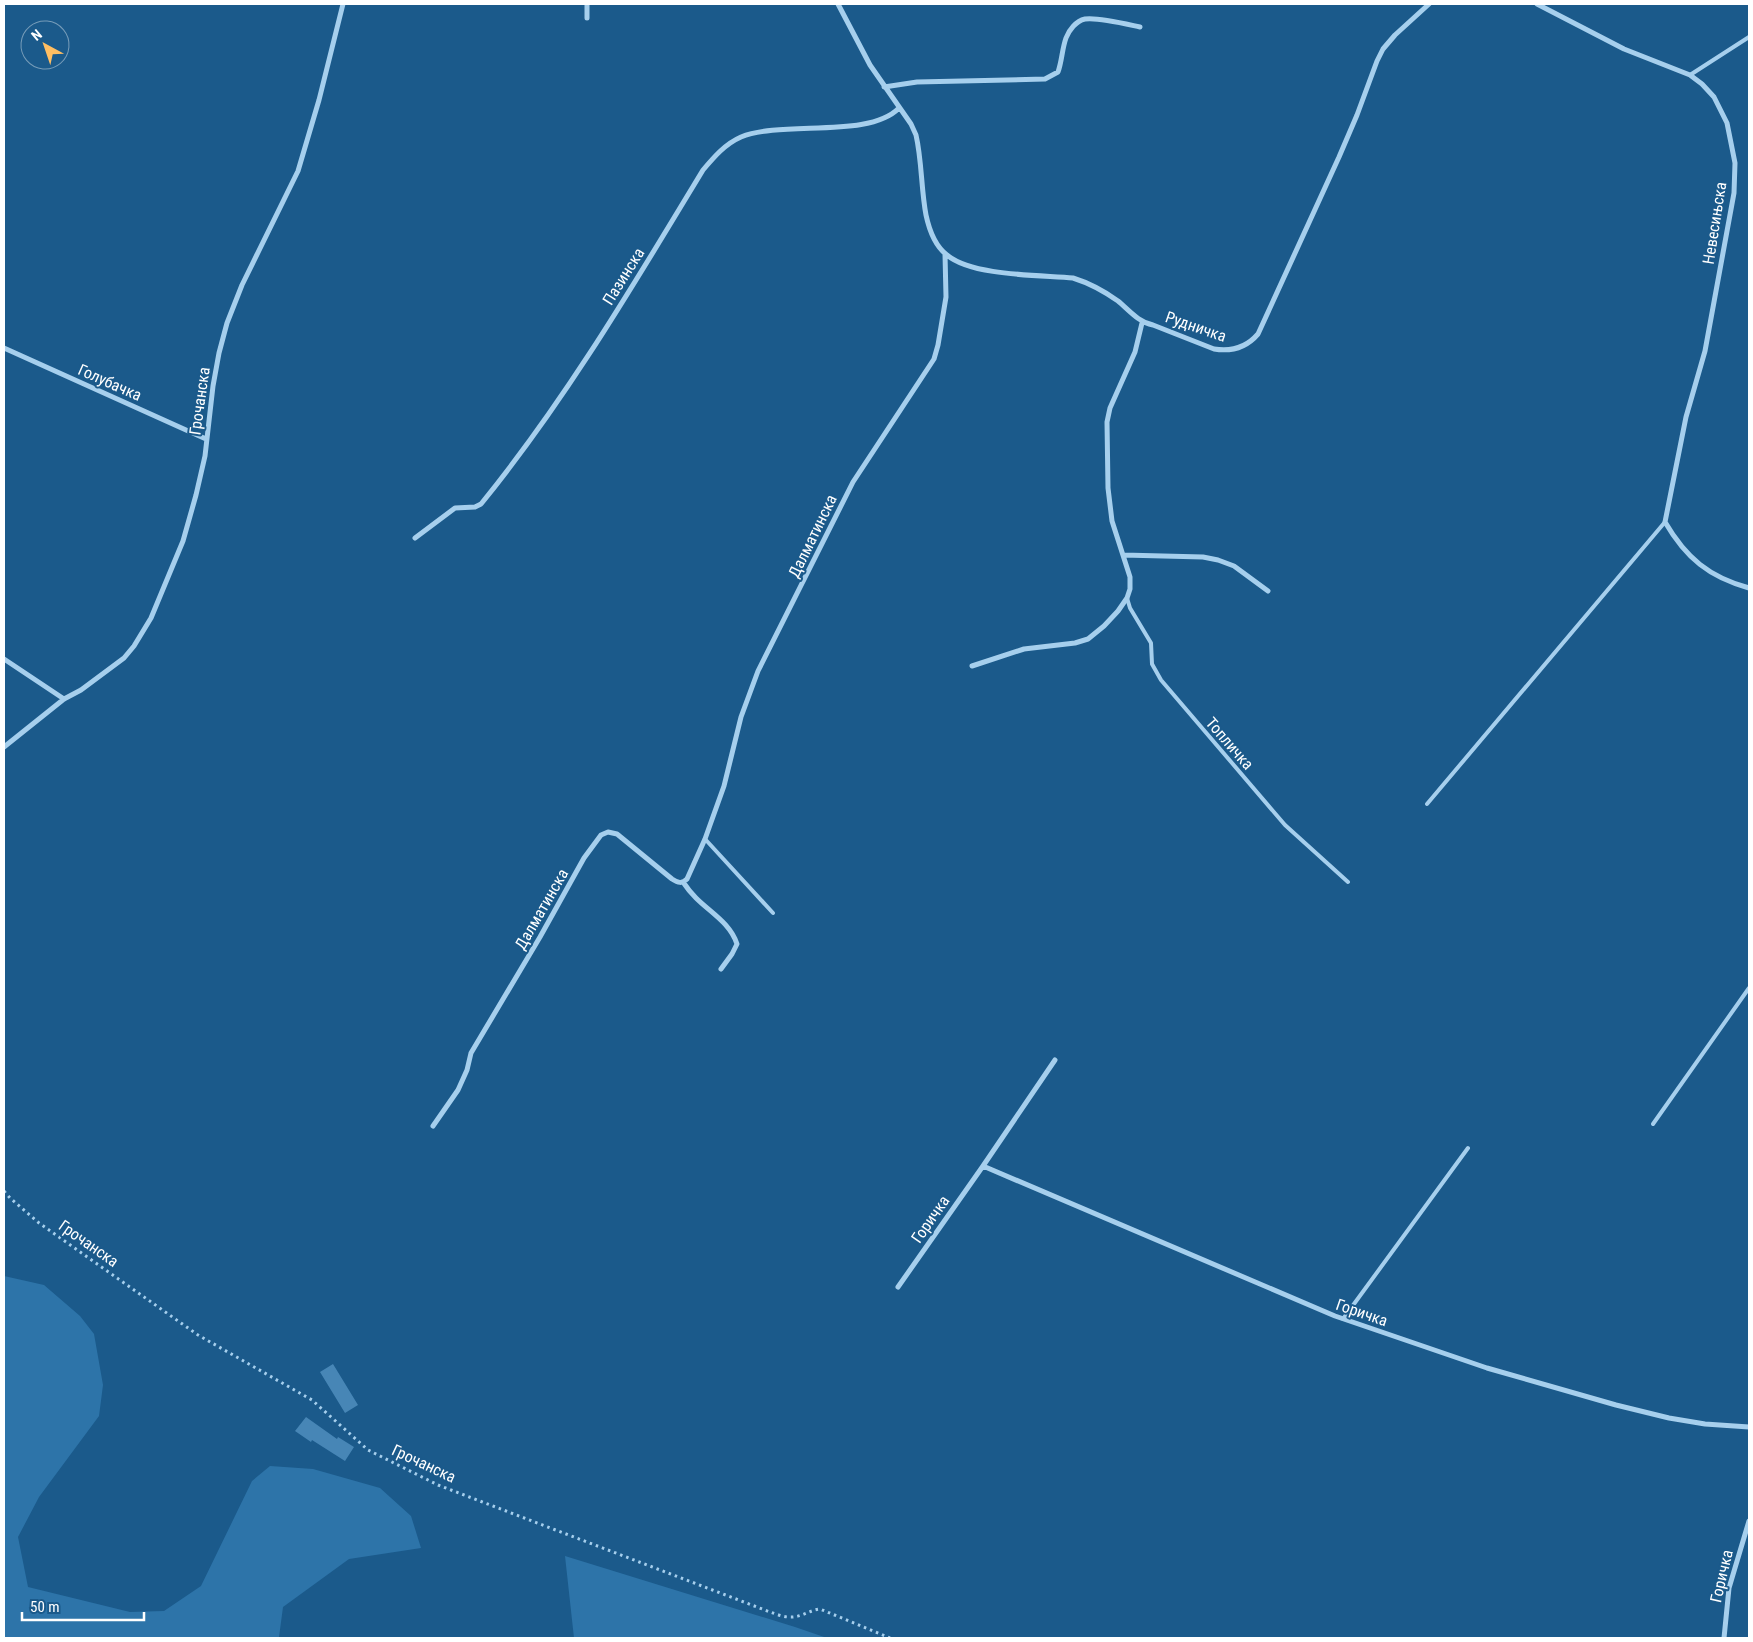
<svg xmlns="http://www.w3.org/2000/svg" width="1753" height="1642" font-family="'Roboto Condensed',sans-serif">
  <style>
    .green { fill: #2d74a9 }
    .building { fill: #4786b6 }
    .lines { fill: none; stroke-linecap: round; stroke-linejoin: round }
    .path { stroke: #a6cfed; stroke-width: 3; stroke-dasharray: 2.5 4; stroke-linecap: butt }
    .lane { stroke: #a6cfed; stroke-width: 4 }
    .street { stroke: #a6cfed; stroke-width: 5 }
    .labels { text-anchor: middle; stroke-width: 4; stroke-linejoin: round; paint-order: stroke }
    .street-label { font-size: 16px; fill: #fff; stroke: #1b5a8b }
  </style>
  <rect width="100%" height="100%" fill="#1b5a8b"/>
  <path class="green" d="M4,1276L44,1285L80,1316L94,1334L103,1385L99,1416L39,1497L18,1537L28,1587L130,1612L164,1611L201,1586L252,1481L270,1466L313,1469L380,1488L411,1516L421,1548L349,1559L283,1607L279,1637L280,1638H4Z
    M565,1556L795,1627L827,1638H574Z"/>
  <path class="building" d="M333,1364L358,1405L345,1413L320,1372Z
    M306,1417L337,1439L338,1437L354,1447L345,1461L312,1440L311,1442L295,1431Z"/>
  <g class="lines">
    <path class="path" d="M4,1191L10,1198L39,1223L198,1335L312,1400L368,1450L438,1485L770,1612C776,1614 783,1617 789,1617C801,1618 809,1610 820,1609L890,1638"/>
    <path class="lane" d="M1690,75L1749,37
      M1127,598L1130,608L1151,643L1152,664L1161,680L1285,825L1348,882
      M1427,804L1665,522
      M705,839L773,913
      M1653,1124L1749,988
      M1343,1319L1468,1148"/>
    <path class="street" d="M838,4L870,65L911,124L916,135C922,161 921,189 926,215C929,229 935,246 947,255C972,276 1039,275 1073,278C1089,283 1104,291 1118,301C1129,310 1138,322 1153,325L1214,349C1232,352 1246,348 1258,334L1339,157L1357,115L1377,61L1383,49L1395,35L1429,4
      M1537,4L1624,49L1690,75L1702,84L1714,97L1727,123L1735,163L1734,193L1705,351L1686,417L1665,522C1686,558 1709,577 1749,588
      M587,18V4
      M884,87L917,82L1045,79L1058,72C1062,61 1062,49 1066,38C1069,30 1076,21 1085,19C1098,17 1126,24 1140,27
      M4,348L206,439
      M415,538L455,508L475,507L481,504C565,401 634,284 703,170C714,157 725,144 741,137C783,120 869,139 899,108
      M1123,555L1203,557L1218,560L1234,566L1268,591
      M4,659L64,699
      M972,666L1024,649L1075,643L1088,639L1104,626L1118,611L1127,598L1130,589V577L1112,521L1108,488L1107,422L1110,408L1135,352L1142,323
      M4,747L64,699L81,690L124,658L134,646L151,618L183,541L196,495L205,456L213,386L219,353L227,323L242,285L298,171L319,100L343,4
      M683,882C687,888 691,893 696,898C711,913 730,923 737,944L732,954L721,969
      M433,1126L458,1090L467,1070L471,1053L540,937L584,858L601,835L608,832L617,834L672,879C678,883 682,884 687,879L705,839L724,786L741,717L758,671L853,482L934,359L938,345L946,297L945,254
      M983,1166L1055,1060
      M898,1287L983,1166L1335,1316L1487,1368L1616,1405L1669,1418L1705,1424L1749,1427
      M1724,1638L1729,1588L1749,1521"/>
  </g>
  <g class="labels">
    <g class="street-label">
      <text transform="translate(1714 223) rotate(-81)" y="6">Невесињска</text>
      <text transform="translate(623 276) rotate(-58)" y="6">Пазинска</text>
      <text transform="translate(1196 326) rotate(19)" y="6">Рудничка</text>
      <text transform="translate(110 382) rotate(24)" y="6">Голубачка</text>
      <text transform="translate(199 401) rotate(-82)" y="6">Грочанска</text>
      <text transform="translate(812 536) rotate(-64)" y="6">Далматинска</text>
      <text transform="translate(1230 743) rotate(49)" y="6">Топличка</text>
      <text transform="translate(541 909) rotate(-60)" y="6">Далматинска</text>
      <text transform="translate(930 1219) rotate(-55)" y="6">Горичка</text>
      <text transform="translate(89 1243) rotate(35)" y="6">Грочанска</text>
      <text transform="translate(1362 1312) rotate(19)" y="6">Горичка</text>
      <text transform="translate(424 1463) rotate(25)" y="6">Грочанска</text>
      <text transform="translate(1721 1576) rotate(-77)" y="6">Горичка</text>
    </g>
  </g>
  <rect width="1753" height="1642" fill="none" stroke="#ffffff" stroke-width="10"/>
  <g transform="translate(45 45) rotate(320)"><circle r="24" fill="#1b5a8b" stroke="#769cb9"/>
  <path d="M0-4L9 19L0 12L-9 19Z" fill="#ffbe62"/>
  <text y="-8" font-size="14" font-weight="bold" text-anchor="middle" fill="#ffffff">N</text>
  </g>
  <path d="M22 1612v8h122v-8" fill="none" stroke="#ffffff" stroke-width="2.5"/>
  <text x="30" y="1612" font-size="15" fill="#ffffff" stroke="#1b5a8b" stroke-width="4" paint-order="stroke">50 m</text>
</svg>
